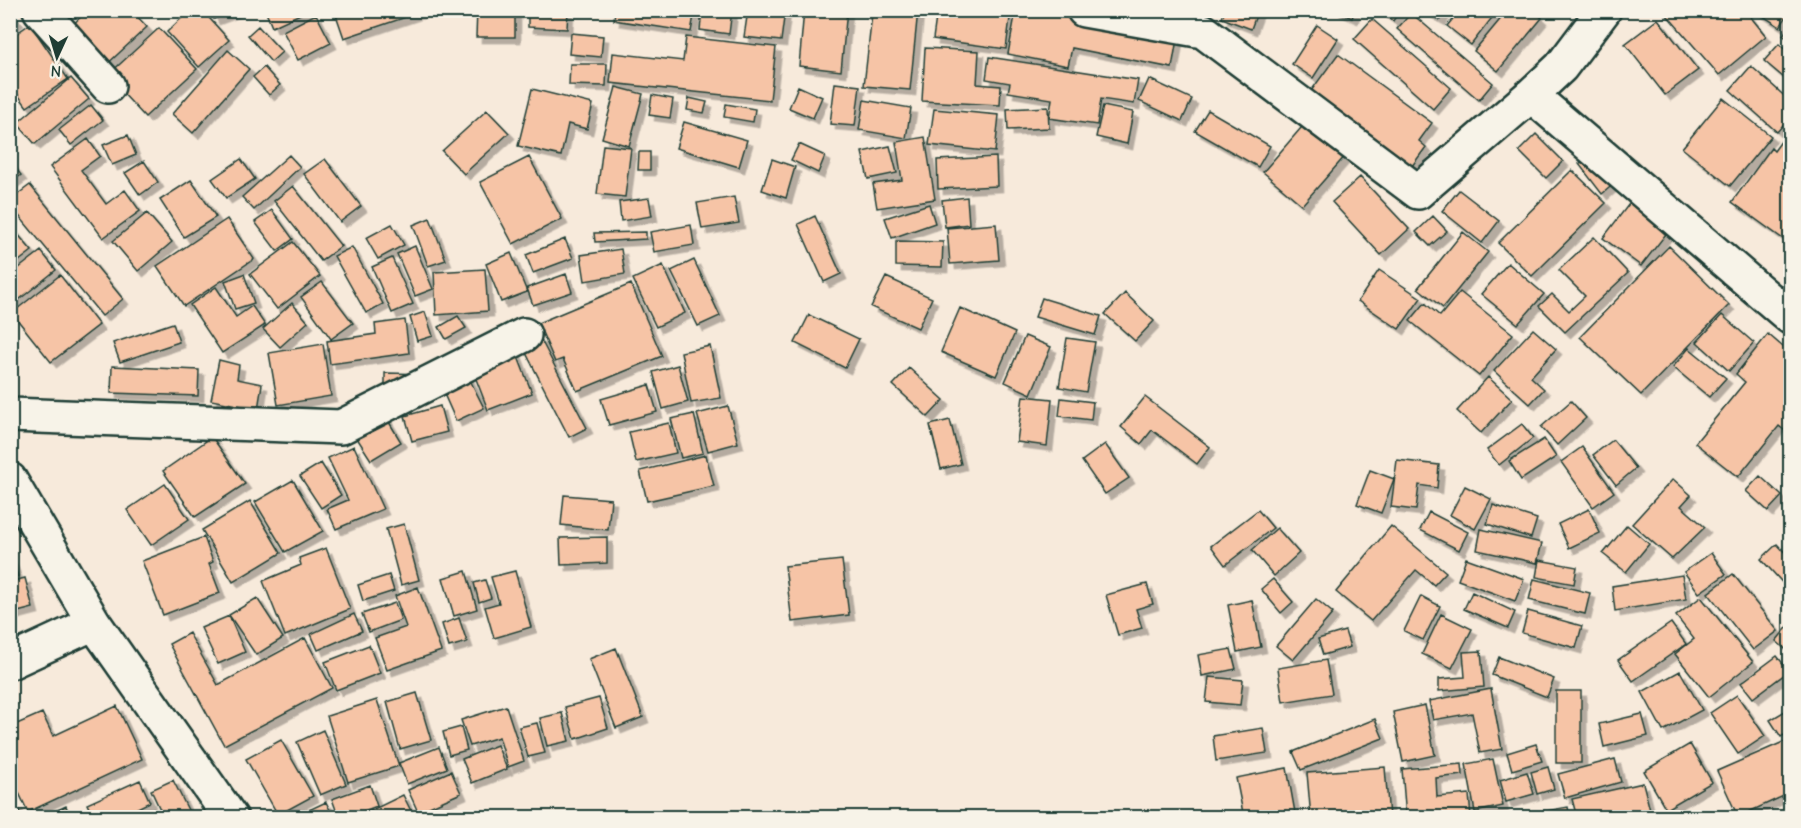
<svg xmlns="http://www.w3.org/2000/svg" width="1801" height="828" font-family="'Comic Neue',sans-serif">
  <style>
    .building { fill: #f6c4a6; stroke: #1f3d34; stroke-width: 1.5; filter: url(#shadow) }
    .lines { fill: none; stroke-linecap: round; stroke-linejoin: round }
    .minor-casing { stroke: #1f3d34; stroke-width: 38 }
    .minor { stroke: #f7f3e8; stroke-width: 33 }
  </style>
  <defs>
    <filter id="shadow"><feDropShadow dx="5.5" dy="5.5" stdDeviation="0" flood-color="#0004"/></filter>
  </defs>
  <rect width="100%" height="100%" fill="#f7eadb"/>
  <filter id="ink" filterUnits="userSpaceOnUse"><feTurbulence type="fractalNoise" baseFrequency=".0167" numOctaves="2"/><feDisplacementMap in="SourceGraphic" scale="12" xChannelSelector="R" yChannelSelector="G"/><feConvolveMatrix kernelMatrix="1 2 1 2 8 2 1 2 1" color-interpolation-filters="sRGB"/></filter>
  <g filter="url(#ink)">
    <path class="building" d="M88,10H131L147,27L103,68L67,30Z
      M190,10H202L229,40L199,67L167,32Z
      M210,10H238L214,19Z
      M265,10H309L272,27Z
      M339,10H421V12L344,38L335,12Z
      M477,10L515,11V37H476Z
      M528,10H568L567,29L528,27Z
      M615,10H695L691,32L614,20Z
      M702,10H732L729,34L700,30Z
      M748,10H785L781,41L744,37Z
      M804,10H847L841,71L799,66Z
      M862,10H918L910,90L864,86L872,14L862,13Z
      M937,10H1011L1006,49L933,39Z
      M1016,10H1036L1177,39L1172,68L1072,48L1068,66L1008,54Z
      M1225,10H1258L1251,29L1222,18Z
      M1334,10H1355L1352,18Z
      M1378,10H1400L1393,21Z
      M1422,10H1445L1440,20Z
      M1460,10H1498L1471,45L1447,26Z
      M1508,10H1533L1542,18L1498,71L1474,51Z
      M1670,10H1745L1766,36L1719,75L1666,14Z
      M1754,10H1790V11L1780,27Z
      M10,12L18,20L10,27Z
      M1411,13L1493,83L1479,100L1397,29Z
      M316,14L331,43L298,60L283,31Z
      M1372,19L1451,88L1433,109L1354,39Z
      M1658,19L1698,70L1665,95L1625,44Z
      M30,24L68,79L27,107L10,84V38Z
      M1317,25L1338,39L1313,78L1292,64Z
      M1790,25V41L1783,35Z
      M258,26L282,52L271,62L248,35Z
      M159,28L197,69L145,117L107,76Z
      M571,33L603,36L601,57L569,54Z
      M686,37L776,47L770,100L610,83L613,53L683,61Z
      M1779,44L1790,54V83L1764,61Z
      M925,48L979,51L977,84L1001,86L1000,105L922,101Z
      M228,50L249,69L193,133L172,114Z
      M1338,54L1432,123L1419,141L1426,147L1412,166L1311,91Z
      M989,57L1138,80L1134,104L1101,99L1097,125L1049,118L1052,99L1008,92L1010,83L986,79Z
      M570,64H607L606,86L569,85Z
      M1751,66L1790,101V117L1777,132L1730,90Z
      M264,67L280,85L269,95L253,77Z
      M71,78L89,99L35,144L17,123Z
      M1149,79L1192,99L1182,121L1139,101Z
      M835,83L860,86L855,126L830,124Z
      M798,86L822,97L813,118L789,108Z
      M616,87L643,94L629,146L602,138Z
      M532,89L593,104L587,129L568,124L561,156L518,146Z
      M652,95L673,99L670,118L649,115Z
      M689,98L707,102L704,113L687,110Z
      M1723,98L1771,136L1730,186L1682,148Z
      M864,100L911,108L906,138L859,130Z
      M726,104L755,109L753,122L724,117Z
      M91,105L103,120L71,145L59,130Z
      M1103,106L1133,112L1127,144L1096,137Z
      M1048,107L1049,128L1008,130L1007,109Z
      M934,109L999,115L995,152L929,145Z
      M487,110L509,133L464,174L442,151Z
      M1208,110L1270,146L1258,167L1195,131Z
      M1307,121L1346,155L1302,205L1263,172Z
      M684,122L747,140L739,167L676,148Z
      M1790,129V244L1732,202L1771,148L1774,151Z
      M1536,134L1563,161L1546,178L1519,151Z
      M128,135L136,155L112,165L103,145Z
      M925,137L935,199L877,208L873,184L902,180L896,142Z
      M88,139L100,156L81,170L106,204L125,190L140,211L103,238L50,167Z
      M799,144L825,156L818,173L791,160Z
      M603,145L631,148L625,197L597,194Z
      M890,146L897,173L868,179L862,152Z
      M639,152H650V170H638Z
      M1593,153L1616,182L1602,194L1579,164Z
      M289,155L300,167L254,210L242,197Z
      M529,157L562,219L513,244L480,182Z
      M996,157L997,186L938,189L937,160Z
      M241,159L255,179L226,198L212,179Z
      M325,159L361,206L340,222L304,174Z
      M772,159L795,167L786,198L762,190Z
      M10,161L21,175L10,183Z
      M144,161L158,182L140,195L125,173Z
      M1572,170L1606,203L1532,276L1498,243Z
      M1360,177L1409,229L1381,255L1332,202Z
      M191,180L216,217L184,237L160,200Z
      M30,185L123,299L102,316L10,205V200Z
      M293,186L341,246L321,261L274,201Z
      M1459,190L1499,221L1482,243L1442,211Z
      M1635,196L1673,225L1641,266L1603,238Z
      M734,197L739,223L702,229L697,203Z
      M967,197L969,224L945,227L942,200Z
      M649,198L652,216L621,221L619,202Z
      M929,204L935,223L892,238L885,218Z
      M272,210L293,239L277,251L255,222Z
      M147,213L172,242L138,271L113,241Z
      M815,216L841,274L824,282L798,224Z
      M1433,216L1447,231L1430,246L1416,232Z
      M430,218L446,260L428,266L413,225Z
      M227,219L254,259L184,306L157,266Z
      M392,224L404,245L378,259L366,238Z
      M996,224L999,260L950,264L947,228Z
      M10,225L32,251L10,268Z
      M691,225L694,245L654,252L650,232Z
      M646,232V239L595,242L594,233Z
      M1463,232L1488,252L1443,308L1418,288Z
      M1594,237L1628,273L1565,332L1539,306L1552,294L1569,311L1585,296L1559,270Z
      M565,239L573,258L533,273L526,255Z
      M896,241L943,242L942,267L896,266Z
      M293,242L320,276L277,309L250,274Z
      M415,246L433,289L415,296L397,254Z
      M1669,246L1729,305L1641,395L1580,337Z
      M352,247L383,304L366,313L334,256Z
      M621,249L625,274L585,281L581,255Z
      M41,251L56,270L10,307V275Z
      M511,253L527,292L501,302L486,264Z
      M392,258L413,304L392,313L372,267Z
      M694,260L720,316L698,326L671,271Z
      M1508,263L1544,294L1518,324L1481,294Z
      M663,265L685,313L656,327L633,279Z
      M485,269L488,311L436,315L434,272Z
      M1379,270L1421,298L1399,329L1358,301Z
      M244,274L254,303L235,309L225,281Z
      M566,274L572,292L533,305L527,288Z
      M60,275L99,325L51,362L12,313Z
      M886,277L932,298L918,328L871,307Z
      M322,282L353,323L331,339L301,297Z
      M631,284L662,356L577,391L563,359L555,362L538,323Z
      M216,287L236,317L252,306L265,325L222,353L190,305Z
      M1460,292L1513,334L1479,376L1410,321L1425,303L1440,316Z
      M1125,293L1154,321L1135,341L1105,314Z
      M1042,298L1101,316L1095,335L1035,317Z
      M292,303L308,322L280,347L263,329Z
      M960,308L1015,333L996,376L941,352Z
      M425,312L433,336L417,341L410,317Z
      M809,315L859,339L845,368L795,343Z
      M1722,315L1754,343L1729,371L1697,342Z
      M458,316L466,328L446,339L439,327Z
      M405,320L409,353L330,364L327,341L376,334L375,324Z
      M173,323L179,342L120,362L113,343Z
      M1533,329L1556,349L1531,377L1544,389L1530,404L1494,371Z
      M1768,334L1790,353V435L1779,426L1738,477L1695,443L1745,382L1736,374Z
      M1025,336L1051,347L1031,394L1005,382Z
      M540,338L587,428L569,437L523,347Z
      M1067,338L1095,342L1086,392L1059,387Z
      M323,344L331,396L278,405L269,353Z
      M710,346L721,398L691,403L681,352Z
      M1689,348L1726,378L1709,397L1673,367Z
      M515,349L532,393L488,410L471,366Z
      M219,360L239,365L237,379L262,384L258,409L211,400Z
      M678,365L688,402L663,409L653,372Z
      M112,366L199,370L198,396L111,393Z
      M909,368L944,400L928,417L893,385Z
      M466,372L484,408L456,421L440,385Z
      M385,373L432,374L385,398Z
      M1488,377L1512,399L1481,433L1457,411Z
      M649,385L657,412L609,425L601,399Z
      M1023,396L1052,399L1047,446L1017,442Z
      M1145,397L1210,447L1197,464L1152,430L1141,444L1121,427Z
      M1061,398L1093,402L1091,420L1059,416Z
      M1571,401L1586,418L1557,445L1541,427Z
      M440,406L447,432L412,441L405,416Z
      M728,406L738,443L708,451L697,414Z
      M694,414L703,453L681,458L671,419Z
      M386,417L401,442L371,460L355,435Z
      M950,420L961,464L941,469L930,425Z
      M669,423L676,453L636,462L629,432Z
      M1522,424L1533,438L1499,465L1487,450Z
      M212,437L245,484L195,517L163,471Z
      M1544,439L1556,457L1521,480L1509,461Z
      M1613,440L1636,468L1616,485L1593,455Z
      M1105,444L1129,478L1105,494L1082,461Z
      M354,446L383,509L336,529L327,509L348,500L328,458Z
      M1582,447L1614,492L1593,507L1561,462Z
      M706,455L714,486L647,501L640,471Z
      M1397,460L1439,465L1437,488L1419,485L1416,510L1391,507Z
      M321,463L341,495L321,508L300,476Z
      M1370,470L1394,479L1381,513L1357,504Z
      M1760,476L1782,496L1768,511L1746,491Z
      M1673,479L1691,495L1681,506L1705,527L1672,559L1632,524Z
      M293,480L323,531L285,552L255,502Z
      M165,484L189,519L151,545L127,510Z
      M1465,486L1491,499L1475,529L1450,515Z
      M564,495L611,499L608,530L561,525Z
      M250,501L281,553L233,582L202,530Z
      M1493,505L1537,519L1531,538L1487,524Z
      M1589,509L1600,533L1569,548L1558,524Z
      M1258,510L1273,528L1225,565L1211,546Z
      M1429,512L1468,532L1459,550L1420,530Z
      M404,524L419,580L401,585L386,529Z
      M1627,525L1649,544L1626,572L1603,554Z
      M1391,526L1446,572L1434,585L1416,570L1371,621L1336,592Z
      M1277,528L1299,553L1274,576L1252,550Z
      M1481,529L1542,543L1537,563L1477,550Z
      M204,537L213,562L209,564L220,593L163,615L142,561Z
      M607,537V563L561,565L560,538Z
      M1790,540V551L1785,546Z
      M1777,544L1790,558V591L1761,559Z
      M326,548L350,609L285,636L263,581L301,565L299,558Z
      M1711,553L1726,574L1699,593L1684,572Z
      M10,556L18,576L10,579Z
      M1466,558L1524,579L1515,601L1458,580Z
      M842,560L849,615L792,622L785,566Z
      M1539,560L1577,567L1574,584L1536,577Z
      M466,571L477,609L454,616L443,578Z
      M515,571L531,627L494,638L485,607L499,603L491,577Z
      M1733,574L1778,631L1753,650L1708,593Z
      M389,575L394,591L363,601L358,585Z
      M1682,575L1686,599L1615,611L1612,586Z
      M25,578L33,608L10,614V582Z
      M1273,579L1293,602L1281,613L1261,589Z
      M1534,579L1590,593L1585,614L1529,600Z
      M485,580L491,598L479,602L474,583Z
      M1147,584L1153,604L1136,609L1142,628L1118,635L1106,595Z
      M418,587L441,651L387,670L375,638L406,627L395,596Z
      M1472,592L1515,612L1508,628L1464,609Z
      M1421,596L1440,606L1423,640L1404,631Z
      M1701,597L1753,662L1709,697L1675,654L1694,639L1676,616Z
      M257,598L283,638L256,655L229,615Z
      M1316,599L1333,613L1293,660L1276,646Z
      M1252,600L1261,647L1237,652L1228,605Z
      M395,603L401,620L369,632L362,614Z
      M1528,611L1582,626L1576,648L1522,633Z
      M354,614L362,631L318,650L311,634Z
      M1441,614L1472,629L1452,668L1422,654Z
      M229,616L245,652L218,664L201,628Z
      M459,618L467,642L449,647L442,624Z
      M1671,623L1686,644L1633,681L1618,660Z
      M1790,624V653L1776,641Z
      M1345,631L1350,647L1323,655L1318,639Z
      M189,633L218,685L305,638L332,688L224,745L169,644Z
      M369,645L380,673L336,690L325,662Z
      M616,648L643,717L616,728L589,659Z
      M1231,649L1236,669L1202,676L1198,655Z
      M1481,651L1484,687L1439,691V679L1465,677L1463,652Z
      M1777,656L1789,671L1753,698L1741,683Z
      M1499,657L1554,679L1547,697L1492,675Z
      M1326,660L1332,694L1283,702L1278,668Z
      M1680,671L1702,710L1663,731L1642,692Z
      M1209,677L1243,680L1240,705L1206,702Z
      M1491,689L1502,749L1480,753L1472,713L1433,720L1429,701Z
      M1556,691H1581V763H1556Z
      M417,693L431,740L400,749L387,702Z
      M1737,695L1765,736L1738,754L1710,713Z
      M599,698L608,728L575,739L565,707Z
      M377,700L399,766L348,782L327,716Z
      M1425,705L1435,755L1403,762L1393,712Z
      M117,706L142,759L28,812L10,774V727L42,713L53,736Z
      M506,706L524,761L508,767L499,737L470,746L461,720Z
      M1790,708V731L1781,737L1770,720Z
      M562,713L569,741L547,746L540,718Z
      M1642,714L1648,736L1604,747L1599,724Z
      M1375,719L1383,738L1301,770L1293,752Z
      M537,723L545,753L528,757L519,727Z
      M461,727L467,750L449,755L443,732Z
      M1263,728L1267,753L1216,761L1213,736Z
      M323,730L346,784L320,795L297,742Z
      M1790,739V793L1738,817L1717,771Z
      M281,740L313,796L278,815L246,759Z
      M1536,744L1542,761L1512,770L1507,753Z
      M1690,744L1712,782L1666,809L1644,771Z
      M497,745L507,769L472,783L462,759Z
      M439,747L447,768L407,784L399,763Z
      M1493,759L1503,806L1475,812L1466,764Z
      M1615,759L1621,782L1565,798L1558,774Z
      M1462,764L1463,775L1436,778L1437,797L1469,794L1471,818H1406L1402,769Z
      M1385,767L1389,818H1311L1307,773Z
      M1548,767L1554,789L1537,794L1531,772Z
      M1287,768L1296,818H1244L1236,778Z
      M451,771L461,793L418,812L408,790Z
      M1527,772L1534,794L1506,802L1500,780Z
      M140,780L150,802L117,818H94L87,804Z
      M173,780L192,818H164L151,790Z
      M1643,783L1652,818H1577L1572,799Z
      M370,785L377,806L361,812L363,818H339L332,799Z
      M403,795L414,817L368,818L366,813Z
      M326,802L334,818H297L296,816Z
      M17,805L22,818H10V808Z
      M66,806L71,818H40Z
      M1568,807L1570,818H1507Z
      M153,809L157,818H137Z
      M1698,810L1700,818L1671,817Z"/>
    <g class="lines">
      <defs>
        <path id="minor" d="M40,10L108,86
          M1084,10L1203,31L1418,192L1531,95
          M1604,10L1561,67L1531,95L1790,317
          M10,415L341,427L524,335
          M10,480L94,623L231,818
          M10,662L94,623"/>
      </defs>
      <use href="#minor" class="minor-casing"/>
      <use href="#minor" class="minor"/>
    </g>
  </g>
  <rect width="1801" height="828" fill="none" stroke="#f7f3e8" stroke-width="36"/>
  <rect x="18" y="18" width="1765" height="792" fill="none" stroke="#1f3d34" stroke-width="2" filter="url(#ink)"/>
  <g transform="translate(57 57) rotate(184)" stroke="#f7f3e8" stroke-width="4.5" paint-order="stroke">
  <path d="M0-4.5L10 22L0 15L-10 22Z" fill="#1f3d34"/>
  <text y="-9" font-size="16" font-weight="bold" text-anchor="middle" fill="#1f3d34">N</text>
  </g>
</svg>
